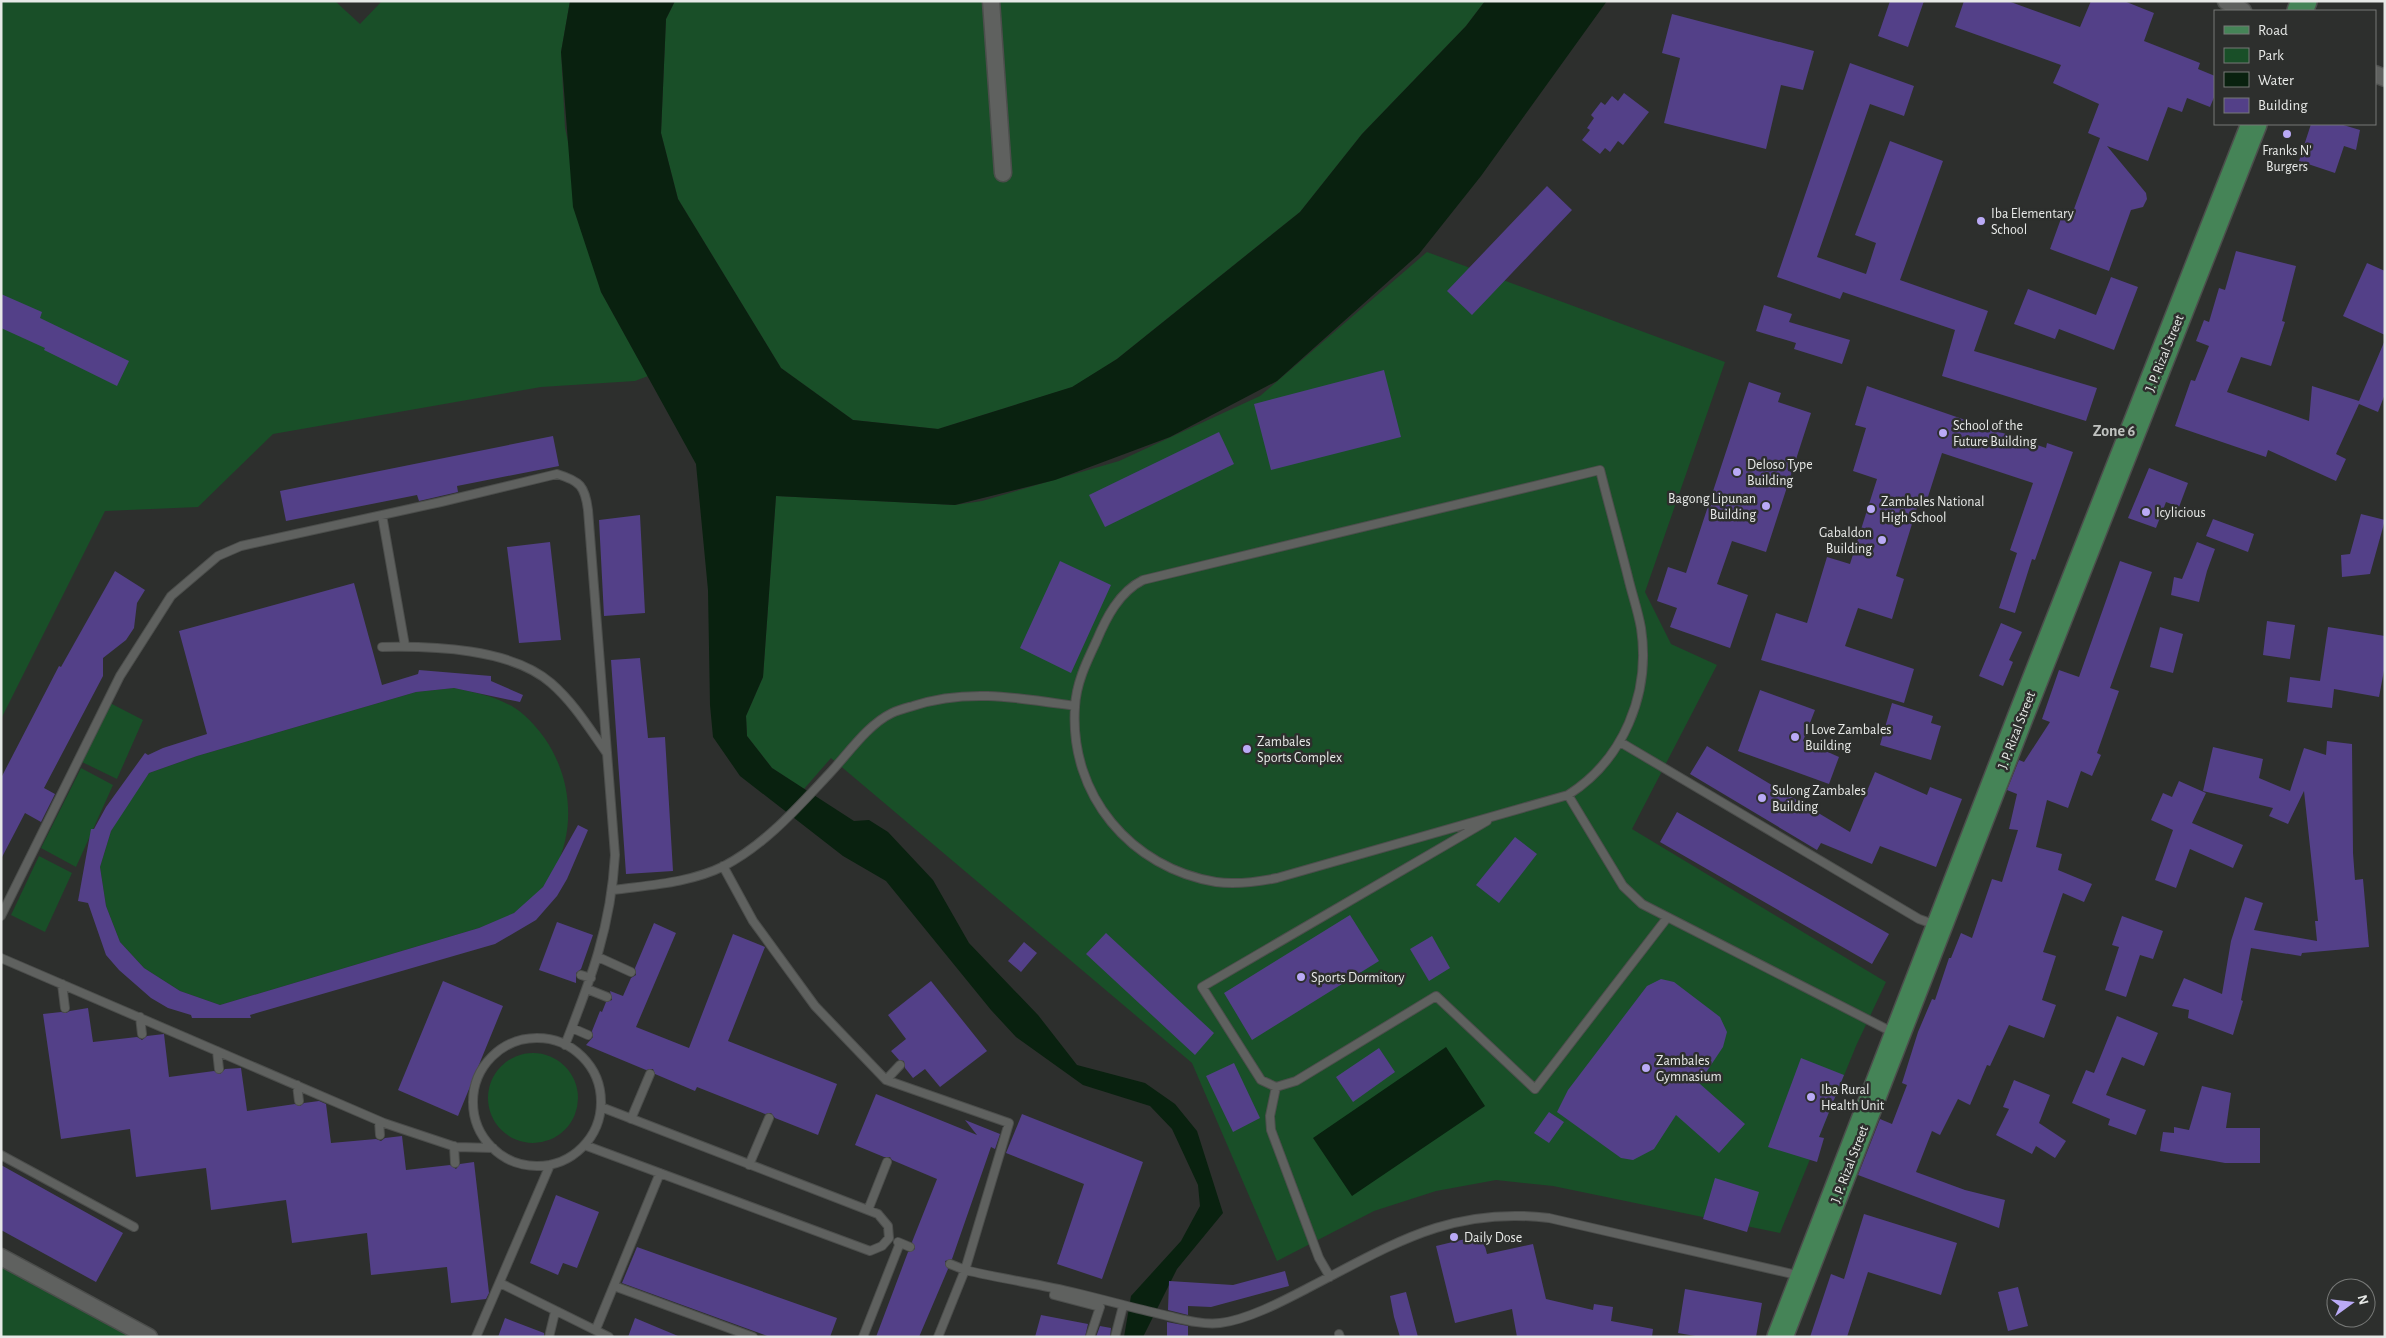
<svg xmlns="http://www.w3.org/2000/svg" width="2386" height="1338" font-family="'Alegreya Sans',sans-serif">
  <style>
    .green { fill: #194f28 }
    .water { fill: #09210f }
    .building { fill: #534088 }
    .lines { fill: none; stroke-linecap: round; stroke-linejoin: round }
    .lane-casing { stroke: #4c4e4c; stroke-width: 10 }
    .street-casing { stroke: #4c4e4c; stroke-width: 19 }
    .primary-casing { stroke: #4c4e4c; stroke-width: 28 }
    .lane { stroke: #5f615f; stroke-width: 8 }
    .street { stroke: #5f615f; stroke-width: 16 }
    .primary { stroke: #458457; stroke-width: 25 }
    .poi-dot { fill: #baaaf6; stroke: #2d2f2d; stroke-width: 2 }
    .labels { text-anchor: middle; stroke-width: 5; stroke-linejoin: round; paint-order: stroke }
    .poi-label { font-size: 14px; fill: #e7e9e7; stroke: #2d2f2d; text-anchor: start }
    .street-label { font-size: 14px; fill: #e7e9e7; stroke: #2d2f2d }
    .quarter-label { font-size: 16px; font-weight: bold; fill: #bec1be; stroke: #2d2f2d }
  </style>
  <rect width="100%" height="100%" fill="#2d2f2d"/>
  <path class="green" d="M1,1H335L360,24L382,1H570L561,52L565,128L601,292L648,376L635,381L541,387L273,434L198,507L105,511L1,719Z
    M675,1H1485L1466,26L1362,134L1300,212L1117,359L1073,387L938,429L853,420L781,368L678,199L661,133L666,19Z
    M1427,252L1725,362L1645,592L1671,644L1717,665L1632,829L1886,982L1856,1046L1780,1233L1553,1186L1496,1180L1436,1191L1374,1211L1277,1261L1192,1063L831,758L804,789L772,768L747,736L746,716L763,677L776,496L955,505L982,501L1119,461L1260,396Z
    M454,688C478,693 505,698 524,715C584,768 585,868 514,913C504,919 490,923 479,928L220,1005L180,991L144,968L120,942L106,906L100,867L111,831L129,799L149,773L197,756L416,692Z
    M110,703L143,720L117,779L82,762Z
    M81,768L113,785L76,867L41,848Z
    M39,856L72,873L45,932L11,915Z
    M488 1098a45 45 0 1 1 90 0a45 45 0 1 1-90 0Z
    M1,1264L136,1337H1Z"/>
  <path class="water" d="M570,1H675L666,19L661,133L678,199L781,368L853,420L938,429L1072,387L1117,359L1300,212L1362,134L1466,26L1485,1H1607L1481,176L1419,254L1277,381L1170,437L1055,480L955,505L776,496L763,677L746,716L747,736L772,768L854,821L869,820L888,832L933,880L969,943L1038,1015L1077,1065L1145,1083L1175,1104L1197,1131L1223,1213L1177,1269L1143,1337H1124L1131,1296L1181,1241L1200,1206L1198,1185L1172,1129L1150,1106L1083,1085L1016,1037L991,1010L886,881L843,856L740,776L713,737L710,705L708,590L696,464L601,292L573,207L561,52Z
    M1446,1047L1485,1106L1352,1196L1313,1138Z"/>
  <path class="building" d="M1890,1H1924L1908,47L1878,36Z
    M1964,1H2008L2080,27L2091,1H2124L2154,13L2144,41L2200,63L2198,69L2215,76V95L2210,107L2187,98L2182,112L2168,107L2148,161L2107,146L2146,193L2147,199L2143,207L2131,210L2109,271L2050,249L2063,213L2071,217L2100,138L2088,133L2099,104L2053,83L2061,65L1955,27Z
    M1672,14L1814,51L1803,90L1781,85L1766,149L1664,123L1680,58L1662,53Z
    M1850,63L1914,86L1904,116L1870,104L1817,257L1866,274L1876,243L1855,235L1890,141L1943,161L1900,280L1988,311L1974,351L2097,388L2086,421L1942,376L1955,330L1843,292L1840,299L1777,277Z
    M1624,93L1649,112L1623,145L1618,141L1610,152L1605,148L1600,154L1582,140L1590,130L1587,128L1594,118L1591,115L1601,102L1605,105L1612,96L1618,101Z
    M2311,124H2340L2360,130L2356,150L2344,146L2335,173L2299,161Z
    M1547,186L1572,210L1472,315L1447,291Z
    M2236,251L2296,266L2282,321L2285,322L2271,366L2241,357L2227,392L2309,421L2312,386L2359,401L2385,340V394L2378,412L2359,404L2336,454L2346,459L2336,481L2268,450L2266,457L2175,426L2191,380L2195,381L2209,346L2196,341L2204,320L2209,322L2219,288L2225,290Z
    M2367,263L2385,271V335L2343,316Z
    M2111,277L2138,287L2114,350L2059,329L2055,339L2014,324L2028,289L2096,315Z
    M1,294L42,312L40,318L129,361L117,386L44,350L45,348L1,328Z
    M1764,305L1792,314L1789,322L1850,340L1842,364L1794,349L1796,343L1756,331Z
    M1384,370L1401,437L1271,470L1254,404Z
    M1749,382L1781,393L1778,402L1811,413L1766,552L1732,541L1717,584L1748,595L1730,648L1670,627L1677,608L1657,601L1668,567L1686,573Z
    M1867,386L2046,448L2047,443L2073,452L2035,560L2032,559L2015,613L1999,608L2017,553L2010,550L2033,483L1942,453L1926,503L1919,501L1896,576L1904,579L1892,619L1858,608L1845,646L1914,669L1904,703L1761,660L1776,613L1807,623L1827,557L1850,564L1877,479L1853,471L1866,428L1855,425Z
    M1219,432L1234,464L1105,527L1089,495Z
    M553,436L559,466L457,486L458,492L419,501L417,495L286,521L280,491Z
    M2149,468L2188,483L2179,507L2166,502L2156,528L2128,518Z
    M2361,514L2385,520L2370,574L2342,577L2341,555L2350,554Z
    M640,515L645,613L604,616L599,520Z
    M2213,519L2254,534L2248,552L2206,536Z
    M550,542L561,640L519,643L507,547Z
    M2197,542L2215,549L2207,571L2199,602L2171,595L2174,577L2182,579Z
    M1060,561L1111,585L1071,673L1020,648Z
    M2120,561L2152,572L2110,688L2119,691L2097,753L2101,755L2092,776L2081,771L2068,808L2047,800L2036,847L2062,854L2058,870L2092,884L2084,902L2063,893L2043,952L2056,956L2042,1000L2056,1005L2044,1038L2009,1025L1990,1066L1987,1065L1970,1105L1958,1099L1940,1135L1932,1131L1916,1172L1965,1190L2005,1200L1999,1228L1858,1175L1880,1119L1892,1124L1907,1085L1902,1083L1918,1032L1932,999L1935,1000L1949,958H1951L1961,933L1972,938L1992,879L2002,882L2018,830L2009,829L2017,794L2007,790L2019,760L2024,762L2050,722L2042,719L2059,670L2079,677Z
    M115,571L145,590L137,603L134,628L126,640L103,658V676L44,788L55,794L41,822L25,813L1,859V778L59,666L61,667Z
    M354,583L382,685L418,674L419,670L491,676V681L523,695L520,702L454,688L416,692L197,756L149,773L111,831L100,867L106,906L120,942L144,968L180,991L220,1005L479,928L514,913L543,887L578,825L588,830L567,879L557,896L536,920L495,944L250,1015L251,1018H192L191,1015L168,1008L151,998L119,970L106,955L88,903L78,901L91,829H94L106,807L145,753L148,755L163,748L207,734L179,631Z
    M2267,621L2295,625L2290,659L2263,655Z
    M2001,623L2022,632L2009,660L2013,662L2003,686L1979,676Z
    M2160,627L2183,634L2173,673L2150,667Z
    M2328,627L2385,636V665L2379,697L2334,689L2332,708L2287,702L2290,677L2320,681Z
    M640,658L648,738L665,737L673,871L626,874L611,660Z
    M1760,690L1815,710L1803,741L1839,757L1829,784L1738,751Z
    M1892,703L1933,716L1931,723L1941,726L1931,760L1880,745Z
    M2327,741L2352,744L2353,853L2355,880L2363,879L2369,947L2302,953L2301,956L2251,948L2241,1000L2243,1001L2233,1035L2188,1018L2189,1010L2172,1006L2184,978L2222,994L2231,941L2245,897L2263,903L2254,930L2317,941L2315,921H2318L2304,791L2288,824L2269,816L2273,808L2203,791L2213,747L2263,759L2259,778L2290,791L2304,748L2326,755Z
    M1707,746L1850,832L1875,772L1927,795L1930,787L1962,799L1936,867L1880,846L1872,864L1821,843L1817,850L1690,774Z
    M2179,781L2206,793L2192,823L2243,845L2233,868L2190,849L2176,888L2155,880L2173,830L2151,820L2163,793L2172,797Z
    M1677,812L1889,934L1872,964L1660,842Z
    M1515,837L1537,854L1499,903L1476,885Z
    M1350,915L1379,961L1252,1040L1224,993Z
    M2122,916L2163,931L2153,959L2140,955L2126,997L2105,990L2119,947L2112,945Z
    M557,922L593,935L581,969L576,973V983L539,970Z
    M654,923L676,933L636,1027L689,1048L733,934L765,947L728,1041L837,1084L818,1135L775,1118L771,1113L765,1114L697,1087L695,1091L655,1074L653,1069L646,1070L586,1045L593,1037L592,1031L600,1011L602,1012L606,1002L612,1000L610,991L623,996L631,978L636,975L635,968Z
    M1106,933L1214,1033L1195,1055L1086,954Z
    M1432,936L1450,968L1429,981L1410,949Z
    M1024,942L1037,953L1021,972L1008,961Z
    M1661,979L1674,982L1720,1017L1727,1032L1723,1047L1699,1083L1745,1124L1719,1153L1676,1115L1654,1149L1633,1160L1621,1158L1557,1112L1568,1090L1647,986Z
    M443,981L503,1006L458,1116L398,1090Z
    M931,981L987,1051L940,1087L925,1069L913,1078L905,1068L904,1061L899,1060L891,1051L906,1039L888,1015Z
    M88,1008L93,1042L137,1037L142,1040L147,1036L164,1034L169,1077L214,1071L220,1074L225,1069L241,1068L247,1111L295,1104L300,1106L304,1103L319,1101L326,1104L331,1143L376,1139L381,1141L385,1138L402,1136L406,1170L450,1165L456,1169L460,1164L474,1162L489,1293L486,1299L451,1303L447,1267L371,1275L367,1233L292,1243L286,1200L211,1210L206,1168L136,1177L130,1129L61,1139L43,1014L61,1012L66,1013L70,1011Z
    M2117,1016L2158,1033L2144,1066L2122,1057L2106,1095L2146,1110L2136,1135L2108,1125L2110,1119L2072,1103L2086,1070L2094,1073Z
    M1379,1048L1395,1072L1353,1102L1336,1077Z
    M1801,1058L1844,1075L1819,1137L1824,1138L1817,1162L1768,1147Z
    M1234,1063L1260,1118L1233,1132L1206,1076Z
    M2014,1080L2050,1095L2039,1123L2066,1141L2055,1158L2036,1146L2032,1154L1996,1135L2009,1109L2003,1107Z
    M2202,1086L2231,1093L2226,1128H2260V1163H2225L2160,1151L2163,1132L2174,1133V1127L2189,1130Z
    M876,1094L977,1135L965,1120L1000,1134L995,1149L991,1147L952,1259L945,1261L948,1269L919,1337H876L908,1252L915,1249L912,1242L937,1179L892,1160L890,1157H884L855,1145Z
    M1549,1112L1564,1122L1549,1143L1534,1133Z
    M1022,1114L1143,1162L1102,1279L1057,1264L1084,1184L1006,1153Z
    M1,1165L123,1233L96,1282L1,1230Z
    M1715,1178L1759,1192L1747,1232L1703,1219Z
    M556,1195L599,1212L577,1268L563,1263L558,1275L530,1263Z
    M1864,1214L1957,1243L1941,1295L1868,1272L1847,1337H1810L1831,1274L1844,1279Z
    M1482,1235L1487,1254L1533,1244L1546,1299L1593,1310L1594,1304L1613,1307L1611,1321L1653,1329L1652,1337H1517L1512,1309L1455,1323L1436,1246Z
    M637,1247L837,1318L830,1337H770L622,1283Z
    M1285,1271L1289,1286L1211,1307L1188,1306V1315L1168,1310L1169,1281L1233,1285Z
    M2018,1287L2028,1326L2008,1331L1998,1292Z
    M1685,1289L1762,1303L1756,1337H1701L1678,1333Z
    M1406,1292L1418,1337H1400L1394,1317L1390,1296Z
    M1041,1315L1088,1324L1085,1337H1035Z
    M505,1318L544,1333V1337H498Z
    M635,1318L678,1336V1337H628Z
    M1167,1322L1188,1326V1337H1167Z
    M1100,1326L1111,1328L1110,1337H1096Z"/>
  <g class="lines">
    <defs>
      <path id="lane" d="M1600,470C1609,506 1619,541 1628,577C1632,594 1638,611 1641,628C1651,694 1623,760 1568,795L1277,878C1257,882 1237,885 1216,882C1131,868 1069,795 1075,707C1076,684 1086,663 1096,642C1106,618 1119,592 1143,580Z
        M382,515L405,646
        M382,647C432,646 511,648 551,683C574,703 589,728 606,752
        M1620,742L1919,919L1936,925
        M1568,795L1623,886L1642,904L1894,1033
        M1487,821L1202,987L1261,1080L1276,1087L1296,1081L1436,996L1535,1089L1667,918
        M723,866L753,921L815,1006L886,1080L1009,1123L965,1270L938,1337
        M613,890C649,885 690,883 724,866C766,844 797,808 829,774C848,754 867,725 892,713C898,710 906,708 913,706C967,688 1020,698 1075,706
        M1,916L120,676L171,596L218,556L241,546L441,502L557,474C580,481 585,486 588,510L615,855C611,927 591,979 565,1045
        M598,957L631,972
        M1,958L384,1123L456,1147L493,1148
        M581,975L591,978
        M62,984L65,1008
        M587,989L607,997
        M140,1017L142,1034
        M572,1028L588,1035
        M473 1102a64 64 0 1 1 128 0a64 64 0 1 1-128 0Z
        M217,1051L219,1069
        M886,1080L900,1065
        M297,1085L299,1101
        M1276,1087L1270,1116L1271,1130L1319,1258L1330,1277
        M631,1119L650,1074
        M379,1121L380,1135
        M454,1146L455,1163
        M587,1146L870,1251L882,1246L889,1238L888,1226L878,1214L601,1107
        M1,1155L134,1227
        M749,1165L769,1118
        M868,1210L887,1162
        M898,1242L910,1247
        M950,1264L965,1270C1002,1279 1039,1284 1076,1293C1105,1300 1134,1308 1164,1315C1182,1319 1201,1325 1220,1323C1247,1320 1283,1301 1308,1288C1392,1245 1450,1206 1549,1218L1801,1276
        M500,1283L609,1337
        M614,1286L753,1337
        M1055,1289L1054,1295L1100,1307L1090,1337
        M596,1329L660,1173
        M1339,1334L1340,1337
        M476,1337L550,1165
        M549,1337L555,1312
        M863,1337L900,1243
        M1115,1337L1123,1306"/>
      <path id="street" d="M991,1L1003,173
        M2226,1L2243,11
        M2375,74L2385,78
        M1,1257L149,1337"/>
      <path id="primary" d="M2300,11L2304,1
        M1780,1337L2020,718L2254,124"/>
    </defs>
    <use href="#lane" class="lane-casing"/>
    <use href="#street" class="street-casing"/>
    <use href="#primary" class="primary-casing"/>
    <use href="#lane" class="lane"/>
    <use href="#street" class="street"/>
    <use href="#primary" class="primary"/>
  </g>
  <g class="poi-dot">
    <circle cx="2287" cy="134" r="5"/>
    <circle cx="1981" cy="221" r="5"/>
    <circle cx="1943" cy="433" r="5"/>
    <circle cx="1737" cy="472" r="5"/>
    <circle cx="1766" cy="506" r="5"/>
    <circle cx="1871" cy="509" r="5"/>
    <circle cx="2146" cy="512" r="5"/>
    <circle cx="1882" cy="540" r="5"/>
    <circle cx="1795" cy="737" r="5"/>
    <circle cx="1247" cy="749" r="5"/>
    <circle cx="1762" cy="798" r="5"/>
    <circle cx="1301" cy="977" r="5"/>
    <circle cx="1646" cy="1068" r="5"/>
    <circle cx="1811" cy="1097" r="5"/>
    <circle cx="1454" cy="1237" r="5"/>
  </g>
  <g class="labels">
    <g class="poi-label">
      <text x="2287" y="155" text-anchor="middle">Franks N'<tspan x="2287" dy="16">Burgers</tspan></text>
      <text x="1991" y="218">Iba Elementary<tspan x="1991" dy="16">School</tspan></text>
      <text x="1953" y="430">School of the<tspan x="1953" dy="16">Future Building</tspan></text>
      <text x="1747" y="469">Deloso Type<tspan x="1747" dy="16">Building</tspan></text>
      <text x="1756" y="503" text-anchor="end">Bagong Lipunan<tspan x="1756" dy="16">Building</tspan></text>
      <text x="1881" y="506">Zambales National<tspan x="1881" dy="16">High School</tspan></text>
      <text x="2156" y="517">Icylicious</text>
      <text x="1872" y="537" text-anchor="end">Gabaldon<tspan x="1872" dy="16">Building</tspan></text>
      <text x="1805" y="734">I Love Zambales<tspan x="1805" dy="16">Building</tspan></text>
      <text x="1257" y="746">Zambales<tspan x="1257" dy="16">Sports Complex</tspan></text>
      <text x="1772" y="795">Sulong Zambales<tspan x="1772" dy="16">Building</tspan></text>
      <text x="1311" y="982">Sports Dormitory</text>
      <text x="1656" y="1065">Zambales<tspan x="1656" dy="16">Gymnasium</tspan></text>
      <text x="1821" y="1094">Iba Rural<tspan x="1821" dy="16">Health Unit</tspan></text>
      <text x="1464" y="1242">Daily Dose</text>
    </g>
    <g class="street-label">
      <text transform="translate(2164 353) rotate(-68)" y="5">J. P. Rizal Street</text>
      <text transform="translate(2016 730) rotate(-69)" y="5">J. P. Rizal Street</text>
      <text transform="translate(1849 1164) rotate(-69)" y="5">J. P. Rizal Street</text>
    </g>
    <g class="quarter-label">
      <text x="2114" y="436">Zone 6</text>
    </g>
  </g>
  <rect width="2386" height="1338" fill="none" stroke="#e7e9e7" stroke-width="5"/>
  <rect x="2214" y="10" width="162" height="115" fill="#2d2f2d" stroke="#777977"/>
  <rect x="2224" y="26" width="25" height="8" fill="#458457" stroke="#777977"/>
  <text x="2258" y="35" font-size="15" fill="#e7e9e7">Road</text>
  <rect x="2224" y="48" width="25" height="15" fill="#194f28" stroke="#777977"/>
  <text x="2258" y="60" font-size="15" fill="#e7e9e7">Park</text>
  <rect x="2224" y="72" width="25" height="15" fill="#09210f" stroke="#777977"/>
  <text x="2258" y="85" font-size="15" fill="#e7e9e7">Water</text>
  <rect x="2224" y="98" width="25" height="15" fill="#534088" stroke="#777977"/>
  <text x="2258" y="110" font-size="15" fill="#e7e9e7">Building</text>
  <g transform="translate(2351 1303) rotate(75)"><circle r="24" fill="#2d2f2d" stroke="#777977"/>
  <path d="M0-4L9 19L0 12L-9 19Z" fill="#baaaf6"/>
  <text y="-8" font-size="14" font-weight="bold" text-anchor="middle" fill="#e7e9e7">N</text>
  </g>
</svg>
